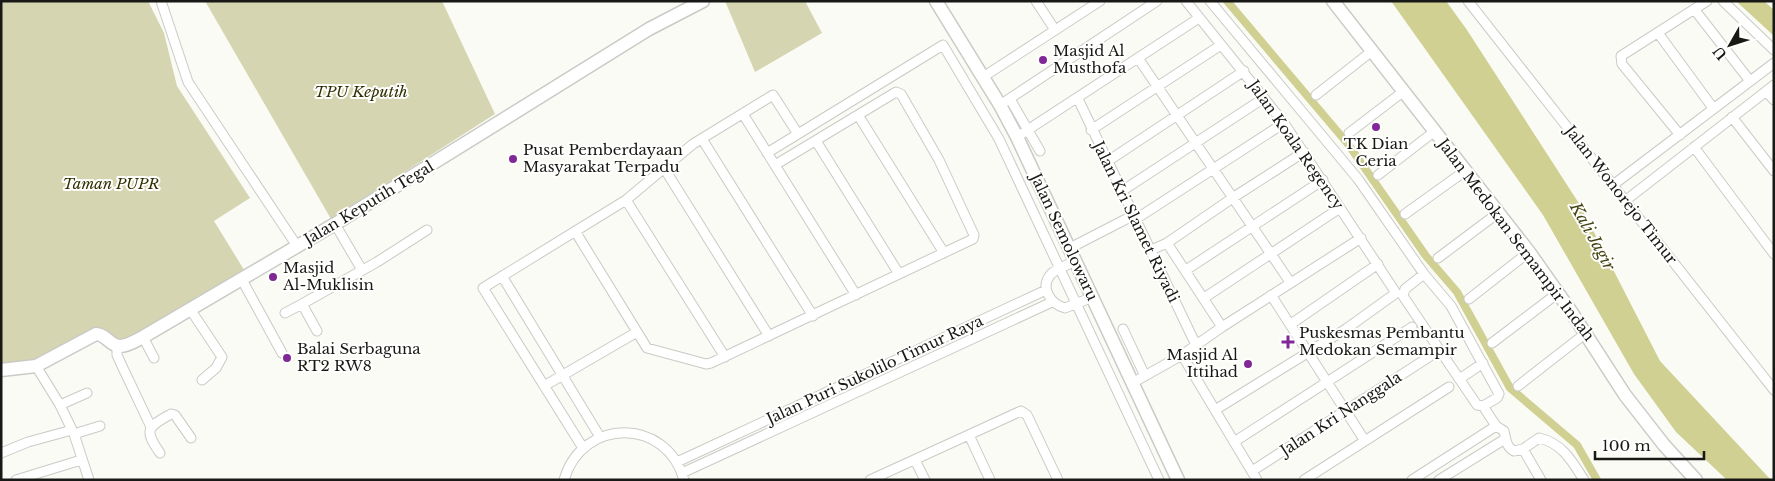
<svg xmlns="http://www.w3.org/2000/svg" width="1775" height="481" font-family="'Libre Baskerville',serif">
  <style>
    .green { fill: #d5d6b1 }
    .water { fill: #cfd091 }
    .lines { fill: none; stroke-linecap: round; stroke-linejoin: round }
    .canal { stroke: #cfd091; stroke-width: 8 }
    .street-casing { stroke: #cacac6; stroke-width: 11 }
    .secondary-casing { stroke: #cacac6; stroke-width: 15 }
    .street { stroke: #fff; stroke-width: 9 }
    .secondary { stroke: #fff; stroke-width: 12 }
    .poi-dot { fill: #7f2896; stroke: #fffffe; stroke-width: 2 }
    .labels { text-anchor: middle; stroke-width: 4; stroke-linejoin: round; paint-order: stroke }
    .poi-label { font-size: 15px; fill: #181817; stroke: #fffffe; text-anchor: start }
    .park-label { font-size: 15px; font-style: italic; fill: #302f00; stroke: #fffffe }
    .street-label { font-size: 15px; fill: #181817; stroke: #fffffe }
    .water-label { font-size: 16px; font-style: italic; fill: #444314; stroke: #fffffe }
  </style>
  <rect width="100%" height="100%" fill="#fbfbf6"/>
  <path class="green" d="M1,1H148L164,33L177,86L250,198L214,221L246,273L127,341L95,331L22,365L1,364Z
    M205,1H442L495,114L331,219Z
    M725,1H805L822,33L755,72Z"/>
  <path class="water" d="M1391,1H1446L1467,30L1580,205L1660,361L1771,480H1727L1676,432L1634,374L1543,215Z
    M1736,1H1764L1774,10V36Z"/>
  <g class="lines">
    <path class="canal" d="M1227,1L1348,144L1426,256L1457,292L1510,388L1577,445L1597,480"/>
    <defs>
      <path id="street" d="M161,1L188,82L297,246
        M1036,1L1055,30
        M1186,1L1284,123L1396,293L1346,329L1215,410
        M1210,1L1358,179L1424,274L1451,306L1499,394L1497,398L1483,406L1477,405L1403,296L1405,289L1424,274
        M1468,1L1774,390
        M1723,1L1774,50
        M1694,9L1750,81
        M1658,33L1713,108
        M1138,58L1290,282
        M983,77L1100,1
        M1766,91L1774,100
        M1316,95L1372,51
        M1010,99L1040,151
        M1078,99L1196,345
        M1000,105L1157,1
        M743,114L856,295
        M858,115L944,253
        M1732,117L1774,171
        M1091,130L1221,45
        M1349,133L1404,91
        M1680,135L1622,64L1621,56L1707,1
        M1017,137L1199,18
        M702,139L813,316
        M816,141L899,274
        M1694,147L1774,254
        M767,153L943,45L999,139L1159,480
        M1108,161L1244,71
        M664,168L769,336
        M1378,175L1435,131
        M1613,185L1774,63
        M1122,191L1264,98
        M626,200L725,357
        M1625,201L1774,85
        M1405,214L1465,171
        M1136,219L1284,123
        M335,224L362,270
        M575,231L647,348L706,364L711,363L973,239L974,235L939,160L901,94L896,92L775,165
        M1167,243L1234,197L1304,152
        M1070,248L1134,215
        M1151,250L1167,243L1222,327
        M1438,258L1498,213
        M1076,261C1068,265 1057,268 1051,274C1039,288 1051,304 1065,308L1093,297
        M1186,270L1323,180
        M502,276L600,437
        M241,278L282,353
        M1271,295L1365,441
        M1204,298L1340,208
        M1469,299L1529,252
        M190,309L222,357L216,368L202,380
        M285,313L302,304
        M1291,324L1378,264
        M1123,329L1145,376
        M317,331L302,304L377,262L427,230
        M143,337L154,358
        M1492,343L1558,293
        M117,346V355L122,366L151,427
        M1182,355L1257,480
        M36,366L60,405L74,434L89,480
        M1461,378L1483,363
        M1134,382L1182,355L1222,327L1361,238
        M544,386L637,332
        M1518,386L1586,333
        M60,405L87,393
        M1483,406L1496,426L1504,431C1506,439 1506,447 1514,451L1523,449L1541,480
        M74,434L100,426
        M969,435L990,480
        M1234,442L1412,327
        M583,448L483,288L626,200L693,144L773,95L798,134
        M1523,449L1539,438C1562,443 1572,461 1584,480
        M1,453L28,442L72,430
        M160,453C143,429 148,427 171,414L175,415L191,438
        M915,460L925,480
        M677,462L1046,290
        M1252,471L1429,357
        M682,473L1052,302
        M16,480L81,460
        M564,480C582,417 667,417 684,480
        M870,480L1021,411L1027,415L1058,480
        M1304,480L1449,387
        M1412,480L1496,426
        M1439,480L1505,439"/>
      <path id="secondary" d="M936,1L1000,105L1017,137L1178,480
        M1333,1L1529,252L1572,313L1625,395L1664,445L1696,480
        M1,370L36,366L96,334C106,334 110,346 120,346C128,346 137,340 143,337L335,224L649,29L703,1"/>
    </defs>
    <use href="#street" class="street-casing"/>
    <use href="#secondary" class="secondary-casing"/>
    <use href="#street" class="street"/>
    <use href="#secondary" class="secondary"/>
  </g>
  <g class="poi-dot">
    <circle cx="1043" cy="60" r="5"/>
    <circle cx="1376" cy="127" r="5"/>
    <circle cx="513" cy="159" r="5"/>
    <circle cx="273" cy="277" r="5"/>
    <path d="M1285.5 334.5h5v5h5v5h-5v5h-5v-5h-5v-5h5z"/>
    <circle cx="287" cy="358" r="5"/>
    <circle cx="1248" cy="364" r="5"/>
  </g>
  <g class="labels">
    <g class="poi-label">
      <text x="1053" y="56">Masjid Al<tspan x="1053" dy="17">Musthofa</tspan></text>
      <text x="1376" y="149" text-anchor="middle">TK Dian<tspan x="1376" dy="17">Ceria</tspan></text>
      <text x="523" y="155">Pusat Pemberdayaan<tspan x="523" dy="17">Masyarakat Terpadu</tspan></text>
      <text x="283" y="273">Masjid<tspan x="283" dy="17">Al-Muklisin</tspan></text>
      <text x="1299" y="338">Puskesmas Pembantu<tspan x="1299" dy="17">Medokan Semampir</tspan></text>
      <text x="297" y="354">Balai Serbaguna<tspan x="297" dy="17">RT2 RW8</tspan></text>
      <text x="1238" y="360" text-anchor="end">Masjid Al<tspan x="1238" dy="17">Ittihad</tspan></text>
    </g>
    <g class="park-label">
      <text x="361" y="97">TPU Keputih</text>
      <text x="111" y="189">Taman PUPR</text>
    </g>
    <g class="street-label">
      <text transform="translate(1296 145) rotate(55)" y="5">Jalan Koala Regency</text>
      <text transform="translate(1621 195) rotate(52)" y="5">Jalan Wonorejo Timur</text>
      <text transform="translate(369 203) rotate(-31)" y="5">Jalan Keputih Tegal</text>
      <text transform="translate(1136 222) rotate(64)" y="5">Jalan Kri Slamet Riyadi</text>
      <text transform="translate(1064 237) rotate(65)" y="5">Jalan Semolowaru</text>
      <text transform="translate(1516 240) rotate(53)" y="5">Jalan Medokan Semampir Indah</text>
      <text transform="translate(875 370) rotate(-25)" y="5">Jalan Puri Sukolilo Timur Raya</text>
      <text transform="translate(1341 414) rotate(-33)" y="5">Jalan Kri Nanggala</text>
    </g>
    <g class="water-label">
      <text transform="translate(1593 236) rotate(61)" y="6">Kali Jagir</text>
    </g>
  </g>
  <rect width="1775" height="481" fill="none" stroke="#181817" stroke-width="5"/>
  <g transform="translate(1730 45) rotate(231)" stroke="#fffffe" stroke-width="4" paint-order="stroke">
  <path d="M0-4L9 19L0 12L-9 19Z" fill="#181817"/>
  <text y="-8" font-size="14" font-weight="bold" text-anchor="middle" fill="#181817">U</text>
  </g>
  <path d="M1595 451v8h109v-8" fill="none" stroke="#181817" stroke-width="2.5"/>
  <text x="1602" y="451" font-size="15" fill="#181817" stroke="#fffffe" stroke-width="4" paint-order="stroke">100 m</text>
</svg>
